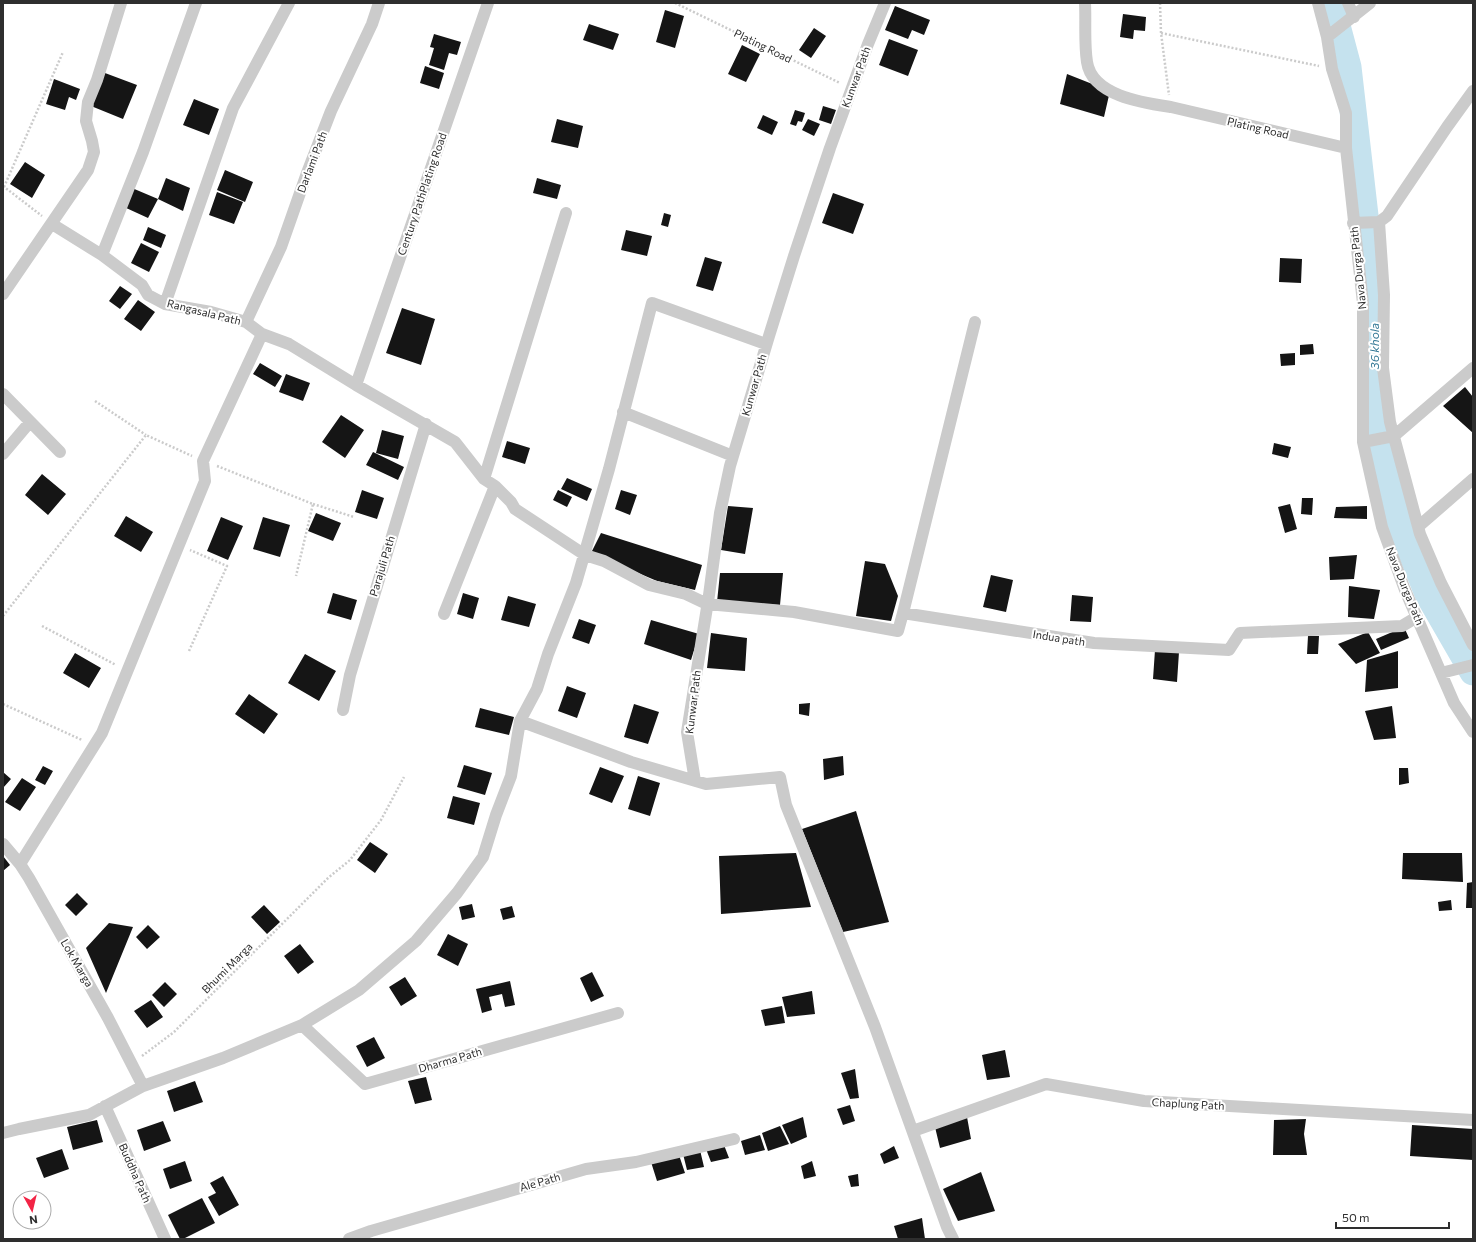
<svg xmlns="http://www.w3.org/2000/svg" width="1476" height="1242" font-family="Commissioner,sans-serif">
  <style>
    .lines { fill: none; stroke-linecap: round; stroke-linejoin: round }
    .river { stroke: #c5e2ee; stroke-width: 27 }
    .building { fill: #151515 }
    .path { stroke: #cbcbcb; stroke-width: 2.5; stroke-dasharray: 2 2; stroke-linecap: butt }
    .street { stroke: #cbcbcb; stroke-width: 12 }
    .labels { text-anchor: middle; stroke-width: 4; stroke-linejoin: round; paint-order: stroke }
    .street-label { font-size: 11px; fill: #2e2e2e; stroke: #fff }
    .water-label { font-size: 12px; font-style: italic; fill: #367a97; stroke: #fff }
  </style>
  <rect width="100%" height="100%" fill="#fff"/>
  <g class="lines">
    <path class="river" d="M1331,3L1348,67L1375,303V416L1397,516L1428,594L1473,672"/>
  </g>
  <path class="building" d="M895,6L930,20L924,35L912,30L908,39L885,30Z
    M665,10L684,16L675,48L656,42Z
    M1123,14L1146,17L1145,31L1134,30L1133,39L1120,37Z
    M589,24L619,34L613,50L583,40Z
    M814,28L826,36L811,58L799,50Z
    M434,34L461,42L457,55L449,53L444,70L429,65L434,48L430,47Z
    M889,39L918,50L908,76L879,65Z
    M742,45L760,54L746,82L728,74Z
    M425,66L444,73L439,89L420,83Z
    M105,73L137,85L123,119L91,106Z
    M1067,74L1110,91L1104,117L1060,104Z
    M54,79L80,89L76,100L69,97L65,110L46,104Z
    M194,99L219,109L209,135L183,125Z
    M823,106L836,110L831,124L819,120Z
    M795,110L805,113L802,122L798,121L796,126L790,124Z
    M763,115L778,122L772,135L757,128Z
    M557,119L583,126L578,148L551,142Z
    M808,119L820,124L814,136L802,130Z
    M25,162L45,175L32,198L10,184Z
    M225,170L253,182L245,202L217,190Z
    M166,178L190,188L183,211L158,199Z
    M537,178L561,185L557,199L533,193Z
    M132,188L158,199L148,218L124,207Z
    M217,192L243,202L234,224L209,215Z
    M833,193L864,204L853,234L822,223Z
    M664,213L671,215L668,227L661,225Z
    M148,227L166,235L161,248L143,240Z
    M626,230L652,236L647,256L621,250Z
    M141,243L159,252L149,272L131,263Z
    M705,257L722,262L713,291L696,286Z
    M1280,258L1302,259L1301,283L1279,282Z
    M120,286L132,294L120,309L109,301Z
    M138,300L155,312L141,331L124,319Z
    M402,308L435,319L421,365L386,353Z
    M1313,344L1314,354L1300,355V345Z
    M1295,353V365L1281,366L1280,354Z
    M260,363L282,376L275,387L253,374Z
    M286,374L310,383L303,401L279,392Z
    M1465,387L1473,397V433L1443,406Z
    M341,415L364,430L345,458L322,442Z
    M382,430L404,436L398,459L376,453Z
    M507,441L530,448L525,464L502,457Z
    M1274,443L1291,447L1288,458L1272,454Z
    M373,452L404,467L398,480L366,465Z
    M42,474L66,494L48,515L25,495Z
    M567,478L592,489L587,501L561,489Z
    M362,490L384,498L377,519L355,512Z
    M558,490L572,497L567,507L553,500Z
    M621,490L637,495L630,515L615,509Z
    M1302,498H1313L1312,515L1301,514Z
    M1290,504L1297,529L1285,533L1278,507Z
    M728,506L753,508L745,554L721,550Z
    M1367,506V519L1334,518L1336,507Z
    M316,513L341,523L333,541L308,531Z
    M126,516L153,532L141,552L114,536Z
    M221,517L243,526L228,560L207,551Z
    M263,517L290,525L280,557L253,549Z
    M601,533L702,565L695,590L657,581L591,553Z
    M1357,555L1354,579L1330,580L1329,557Z
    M865,561L885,564L898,596L891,621L856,616Z
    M720,573H783L780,605L717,602Z
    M991,575L1013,580L1006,612L983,607Z
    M1349,586L1380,590L1374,619L1348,617Z
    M333,593L357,600L351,620L327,613Z
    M463,593L479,598L473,619L457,614Z
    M1072,595L1093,597L1091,622L1070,621Z
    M508,596L536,604L529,627L501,620Z
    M579,619L596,625L589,644L572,638Z
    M651,620L699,634L691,660L644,644Z
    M1404,627L1409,638L1381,650L1376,639Z
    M1368,632L1380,653L1356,664L1338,644Z
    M711,633L747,638L745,671L707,668Z
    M1308,636H1319L1318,654H1307Z
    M1155,650L1179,652L1177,682L1153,679Z
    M1398,651V688L1365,692L1367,660Z
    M75,653L101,668L89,688L63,673Z
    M305,654L336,671L319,701L288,683Z
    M567,686L586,693L577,718L558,711Z
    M249,694L278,714L264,734L235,714Z
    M810,703L809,716L799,714V704Z
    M634,704L659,712L648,744L624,737Z
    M1392,706L1396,738L1374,740L1365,711Z
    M480,708L514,717L509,735L475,727Z
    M843,756L844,775L824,780L823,759Z
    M464,765L492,773L485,795L457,787Z
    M43,766L53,771L45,785L35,780Z
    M600,767L624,776L612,803L589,794Z
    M1399,768H1408L1409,783L1399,785Z
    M3,772L11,779L3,788Z
    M638,776L660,783L650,816L628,809Z
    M22,778L36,787L20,811L5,802Z
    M453,796L480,803L474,825L447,818Z
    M856,811L889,922L843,932L802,829Z
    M370,842L388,854L375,873L357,860Z
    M796,853L811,907L721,914L719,856Z
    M1403,853H1462L1463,882L1402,879Z
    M3,856L10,865L3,871Z
    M1473,882V908H1466L1467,883Z
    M77,893L88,904L76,916L65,905Z
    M1451,900L1452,910L1439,911L1438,902Z
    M472,904L475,917L462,920L459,907Z
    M264,905L280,922L267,934L251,917Z
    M512,906L515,917L503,920L500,909Z
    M109,923L133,927L106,993L86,948Z
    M148,925L160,937L147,949L136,937Z
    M448,934L468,944L458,966L437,955Z
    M300,944L314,962L298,974L284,956Z
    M592,972L604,996L591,1002L580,978Z
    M405,977L417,996L401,1006L389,987Z
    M510,981L515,1005L505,1007L502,994L489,997L492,1010L482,1013L476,989Z
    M165,982L177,994L164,1007L152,995Z
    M812,991L815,1014L787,1017L782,997Z
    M151,1000L163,1017L147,1028L134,1011Z
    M782,1006L785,1023L765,1026L761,1010Z
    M374,1037L385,1058L367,1067L356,1046Z
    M1005,1050L1010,1077L987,1080L982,1055Z
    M855,1069L859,1098L850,1099L841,1073Z
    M426,1077L432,1100L415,1104L408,1081Z
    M195,1081L203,1102L174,1112L167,1091Z
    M850,1105L855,1121L843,1125L837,1109Z
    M803,1117L807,1137L791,1144L782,1125Z
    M967,1117L971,1139L940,1148L935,1127Z
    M1306,1119L1304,1134L1307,1155H1273L1274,1120Z
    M97,1120L103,1142L73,1150L67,1127Z
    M163,1121L171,1141L144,1151L137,1130Z
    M1412,1125L1473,1129V1160L1410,1156Z
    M780,1126L789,1144L768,1151L762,1133Z
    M760,1135L765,1150L745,1155L741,1141Z
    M724,1145L729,1158L711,1162L706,1149Z
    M894,1146L899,1158L884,1164L880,1154Z
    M62,1149L69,1169L44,1178L36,1158Z
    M700,1150L704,1167L687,1170L683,1154Z
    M679,1155L685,1173L657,1181L651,1162Z
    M185,1161L192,1181L170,1189L163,1169Z
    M812,1161L816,1176L804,1179L801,1166Z
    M981,1172L995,1211L958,1221L943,1189Z
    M858,1174L859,1186L851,1187L848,1176Z
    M223,1176L239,1205L219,1216L208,1197L216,1193L210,1183Z
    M202,1198L215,1223L183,1239H180L168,1215Z
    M922,1218L925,1239H898L894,1226Z"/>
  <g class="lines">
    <path class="path" d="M675,3L840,83
      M1160,3L1161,33L1169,95
      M1161,33L1319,66
      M3,186L42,216
      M4,187L63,52
      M95,401L146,435
      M217,466L313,504L296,576
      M313,504L354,517
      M3,616L146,435L192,456
      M42,626L116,665
      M189,651L227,566L190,550
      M3,704L82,740
      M142,1056L174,1032L328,878L350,860L381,820L404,777"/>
    <path class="street" d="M1085,3C1086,22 1084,43 1087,62C1092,96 1144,103 1171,107L1346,148
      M1318,3L1327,37L1332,69L1346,113V148L1363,303V442L1382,527L1405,590L1454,703L1473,732
      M1348,3L1354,17
      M1327,37L1370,3
      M1379,222L1384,295L1383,368L1390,422L1420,534L1441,583L1473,645
      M1353,223L1379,222L1387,216L1447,127L1473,91
      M52,224L102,255L142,285L148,295L165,304L211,312L246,322L262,334L289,344L356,385L455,442L484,479L495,486L511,502L515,509L585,555L604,561L649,585L686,594L707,604L794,612L898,631L903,613L1094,643L1229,650L1240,633L1402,626L1417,617
      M102,255L143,152L196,3
      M3,294L88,170L94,152L92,141L86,121L88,102L97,80L121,3
      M165,304L233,108L289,3
      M246,322L281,247L307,173L331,111L372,24L379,3
      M356,385L488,3
      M3,394L60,452
      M623,412L733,456
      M1363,442L1394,436L1473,368
      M3,454L30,422
      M484,479L566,213
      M1419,526L1473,479
      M903,613L975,322
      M444,614L495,486
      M1441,673L1473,665
      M343,710L350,675L426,424
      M520,721L631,762L706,784L780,777L786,805L875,1027L947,1227L953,1239
      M695,781L687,732L709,595L720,513L730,466L769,336L794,256L830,148L868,44L885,3
      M3,844L20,864L29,878L108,1018L143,1086
      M20,864L102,733L205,481L203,461L262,334
      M302,1025L365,1084L618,1013
      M105,1106L165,1239
      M913,1131L1046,1084L1144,1101L1473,1120
      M3,1133L19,1129L89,1115L143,1086L223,1058L302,1025L359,990L416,941L457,893L483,857L496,815L511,776L520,721L537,689L548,654L576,583L609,469L652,303L766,344
      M349,1239L371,1231L586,1169L636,1162L734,1139"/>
  </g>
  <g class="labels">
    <g class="street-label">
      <text transform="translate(763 46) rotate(26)" y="4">Plating Road</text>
      <text transform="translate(856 77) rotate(-70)" y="4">Kunwar Path</text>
      <text transform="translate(1258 128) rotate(13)" y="4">Plating Road</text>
      <text transform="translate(312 162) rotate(-69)" y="4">Darlami Path</text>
      <text transform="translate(422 194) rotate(-71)" y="4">Century PathPlating Road</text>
      <text transform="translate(1358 268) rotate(-96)" y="4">Nava Durga Path</text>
      <text transform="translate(204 312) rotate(14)" y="4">Rangasala Path</text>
      <text transform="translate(754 385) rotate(-74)" y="4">Kunwar Path</text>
      <text transform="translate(382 566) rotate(-73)" y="4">Parajuli Path</text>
      <text transform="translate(1405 586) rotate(68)" y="4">Nava Durga Path</text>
      <text transform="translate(1059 638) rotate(9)" y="4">Indua path</text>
      <text transform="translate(693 702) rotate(-83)" y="4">Kunwar Path</text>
      <text transform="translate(77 963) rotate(60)" y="4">Lok Marga</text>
      <text transform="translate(227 968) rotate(-45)" y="4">Bhumi Marga</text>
      <text transform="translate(450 1060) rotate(-16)" y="4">Dharma Path</text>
      <text transform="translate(1188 1104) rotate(3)" y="4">Chaplung Path</text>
      <text transform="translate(135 1173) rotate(66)" y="4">Buddha Path</text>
      <text transform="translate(540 1182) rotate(-16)" y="4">Ale Path</text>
    </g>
    <g class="water-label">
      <text transform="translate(1375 346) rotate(-90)" y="4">36 khola</text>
    </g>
  </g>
  <rect width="1476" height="1242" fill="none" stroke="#2e2e2e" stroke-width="8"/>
  <g transform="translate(32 1210) rotate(172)"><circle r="19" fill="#ffffff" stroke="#ababab"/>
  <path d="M0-3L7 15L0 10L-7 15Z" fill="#f22445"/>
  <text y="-6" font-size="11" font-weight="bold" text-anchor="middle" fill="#2e2e2e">N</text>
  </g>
  <path d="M1336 1222v6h113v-6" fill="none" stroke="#2e2e2e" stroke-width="2"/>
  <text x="1342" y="1222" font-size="12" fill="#2e2e2e" stroke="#ffffff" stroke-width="3" paint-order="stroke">50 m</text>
</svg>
